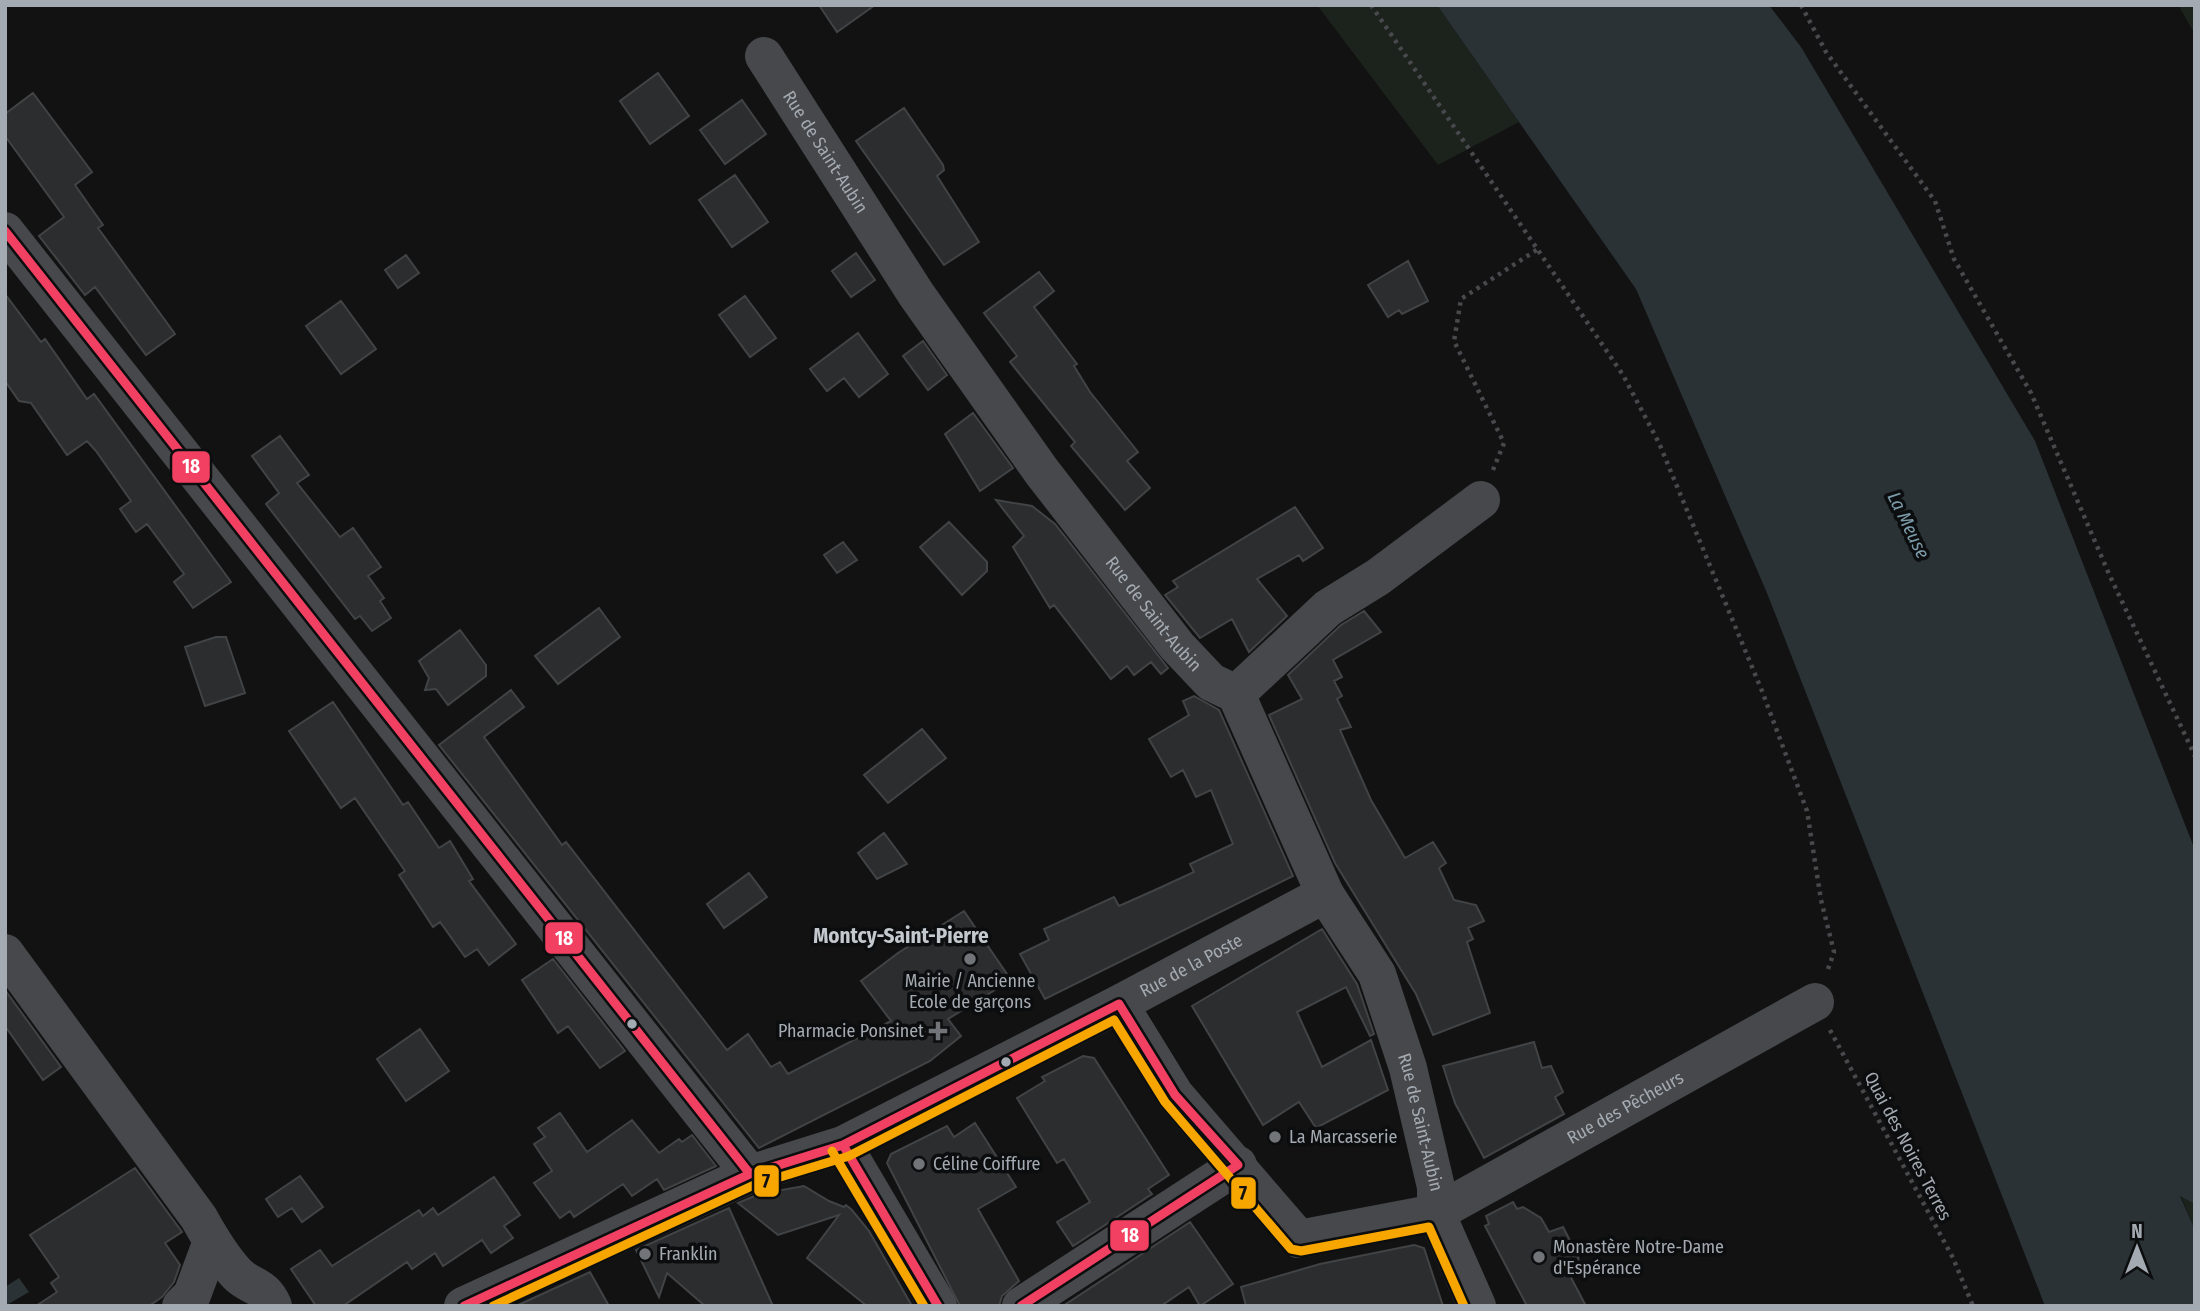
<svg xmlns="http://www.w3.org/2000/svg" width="2200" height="1311" font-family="'Fira Sans Condensed',sans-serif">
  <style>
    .green { fill: #1c221c }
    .water { fill: #2a3236 }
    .building { fill: #2c2d2e; stroke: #414345; stroke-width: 2 }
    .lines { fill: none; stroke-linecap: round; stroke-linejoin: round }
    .path { stroke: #48494c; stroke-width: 4.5; stroke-dasharray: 3.5 5; stroke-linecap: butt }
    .minor { stroke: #46484b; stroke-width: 38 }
    .bus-1-casing { stroke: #0c0d0e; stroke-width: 14 }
    .bus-2-casing { stroke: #0c0d0e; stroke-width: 14 }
    .bus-1 { stroke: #f24062; stroke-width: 9 }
    .bus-2 { stroke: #f7a600; stroke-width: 9 }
    .poi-dot { fill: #71757a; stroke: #0c0d0e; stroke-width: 2.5 }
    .bus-dot { fill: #a4aab2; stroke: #0c0d0e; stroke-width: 2.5 }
    .labels { text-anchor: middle; stroke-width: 7; stroke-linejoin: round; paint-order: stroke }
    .street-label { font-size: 18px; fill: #a4aab2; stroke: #0c0d0e }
    .poi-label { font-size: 18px; fill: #a4aab2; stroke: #0c0d0e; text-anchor: start }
    .water-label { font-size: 19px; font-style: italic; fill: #7d9cab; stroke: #0c0d0e }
    .quarter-label { font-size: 21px; font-weight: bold; fill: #c4c9cf; stroke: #0c0d0e }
    .line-badge { stroke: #0c0d0e; stroke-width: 2.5 }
    .badge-label { font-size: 19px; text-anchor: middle; font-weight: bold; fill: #fff }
    .pale-badge-label { font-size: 19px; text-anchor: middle; font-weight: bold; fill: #111 }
  </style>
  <rect width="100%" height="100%" fill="#121212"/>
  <path class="green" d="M1317,5H1437L1519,122L1438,165Z
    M2178,5H2195V34Z
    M2180,1194L2195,1204V1230Z"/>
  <path class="water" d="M1437,5H1769L1801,47L2035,441L2195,850V1204L2180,1196L2195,1230V1306H2045L1767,593L1636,289Z
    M19,1278L29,1292L5,1306V1287Z"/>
  <path class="building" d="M819,5H875L837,32Z
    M658,73L689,116L650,144L620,101Z
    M33,93L92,172L75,185L103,225L98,228L175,334L146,355L95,287L85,295L39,236L64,217L5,136V114Z
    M742,100L766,134L725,164L700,130Z
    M904,108L943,165L944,170L937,176L979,242L944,265L856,141Z
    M735,175L768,222L732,247L699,200Z
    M856,253L875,280L851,297L832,271Z
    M406,255L419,273L398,288L385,270Z
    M1408,261L1428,301L1402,314L1399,310L1388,317L1368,285Z
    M1039,272L1054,291L1034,307L1077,364L1074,366L1090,392L1138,452L1127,461L1150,488L1125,510L1071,446L1075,442L1010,362L1017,356L984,313Z
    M5,294L41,342L45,339L87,399L94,394L231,582L193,608L174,582L184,574L147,524L136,532L120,509L131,501L96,451L87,441L67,455L31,403L19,401L5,381Z
    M745,296L776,338L750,357L719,315Z
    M341,301L376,349L341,374L306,326Z
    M858,333L888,374L859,397L844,378L827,391L810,369Z
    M923,341L947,375L928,390L903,356Z
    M973,413L1013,468L980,491L945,434Z
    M280,436L309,475L297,483L340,537L353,528L381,567L368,576L384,598L380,601L391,618L372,631L360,616L355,619L266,504L279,493L252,456Z
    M996,500L1032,506L1055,524L1168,668L1161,674L1151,662L1134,675L1127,666L1111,679L1054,605L1050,608L1013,547L1024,536Z
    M1295,507L1323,548L1303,561L1299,555L1257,579L1287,616L1249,652L1232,619L1200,638L1165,595L1178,587L1173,581Z
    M949,522L987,562V571L962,595L920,547Z
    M843,542L857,560L837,573L824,555Z
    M599,608L620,637L558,684L535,656Z
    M1364,611L1381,632L1333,660L1342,677L1334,681L1342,696L1337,699L1351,727L1340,730L1371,800L1405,858L1433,842L1446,863L1439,868L1454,900L1476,905L1484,921L1468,928L1473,939L1467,942L1490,1013L1433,1035L1416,994L1335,863L1269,715L1302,699L1288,675L1341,625Z
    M460,630L486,665V676L448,705L436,689L425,690L429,678L419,661Z
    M216,637H226L245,693L205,706L185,647Z
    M511,690L524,707L484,737L562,845L566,842L727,1050L748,1034L771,1067L780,1062L788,1074L891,1021L861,981L898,953L964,911L1011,980L948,1019L961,1036L930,1061L759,1148L439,745Z
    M1194,696L1219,710L1293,876L1045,999L1020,954L1049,940L1044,929L1114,897L1119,906L1155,890L1194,872L1190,864L1233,844L1211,790L1196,797L1183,770L1171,777L1149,739L1189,715L1183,701Z
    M333,702L403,805L408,802L439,848L450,841L473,879L469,881L516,944L489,965L477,949L465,957L440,922L433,927L399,875L405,871L355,798L341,808L289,731Z
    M922,729L946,758L888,803L864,775Z
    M884,833L907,864L877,879L858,853Z
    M749,873L767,897L724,928L707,904Z
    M1322,929L1357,984L1374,1034L1370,1036L1346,987L1297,1012L1322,1067L1371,1040L1388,1090L1316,1128L1299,1102L1263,1125L1192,1006Z
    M553,959L625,1051L600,1068L568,1026L558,1033L522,980Z
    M5,990L61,1067L43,1080L5,1026Z
    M420,1029L449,1071L406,1101L377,1059Z
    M1534,1042L1542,1068L1551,1066L1563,1092L1555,1097L1564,1114L1484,1158L1455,1103L1443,1066Z
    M1083,1056L1094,1058L1169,1175L1148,1189L1152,1194L1073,1246L1057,1222L1090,1202L1064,1159L1057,1163L1017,1098L1045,1081L1042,1077Z
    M560,1113L587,1152L632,1120L659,1153L679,1139L682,1142L692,1135L716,1166L664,1190L657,1179L632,1196L623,1184L574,1217L570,1211L560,1218L534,1183L552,1171L534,1144L545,1137L538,1128Z
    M975,1123L1016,1187L978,1209L1019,1281L1002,1296L999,1306H960L887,1163L891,1154L947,1126L954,1137Z
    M135,1168L182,1232L165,1243L180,1265L174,1282L162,1297L149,1306H36L57,1292L51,1283L59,1277L30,1235Z
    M300,1176L323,1207L302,1222L292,1208L278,1217L266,1199Z
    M494,1177L520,1215L504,1226L513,1238L491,1253L482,1240L443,1266L435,1253L412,1269L407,1262L343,1306H316L291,1269L320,1250L332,1266L419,1210L423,1216L433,1208L438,1215Z
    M804,1186L829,1201L844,1207L846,1205L852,1210L869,1231L912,1306H867L807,1258L839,1215L778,1235L738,1203L759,1194Z
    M1513,1202L1517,1209L1523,1207L1541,1218L1549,1232L1563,1227L1578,1256L1579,1263L1567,1270L1586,1306H1527L1485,1226L1489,1224L1486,1216Z
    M729,1208L773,1306H705L667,1273L659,1297L636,1250Z
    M1190,1222L1233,1284L1200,1306L1189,1287L1161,1306H1063Z
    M1414,1245L1424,1248L1443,1306H1246L1241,1287L1320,1264Z
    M590,1272L609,1306H516Z"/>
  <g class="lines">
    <path class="path" d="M1371,5L1623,375L1659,443L1762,691L1807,811L1821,900L1834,952L1827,972
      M1801,5L1826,52L1935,201L1954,259L2031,393L2109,574L2195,756
      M1493,470L1504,443L1454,341L1461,299L1538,249
      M1830,1030L1953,1258L1973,1306"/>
    <g class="minor">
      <path id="s1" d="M764,56L916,294L1042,472L1177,646L1211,682L1236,694L1325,894L1377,974L1408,1068L1436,1187V1213L1477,1306"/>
      <path d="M5,231L750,1174"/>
      <path d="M1236,694L1328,608L1378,577L1481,500"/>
      <path d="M5,953L199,1218C210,1238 221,1257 237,1274C251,1288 264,1284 273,1306"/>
      <path id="s2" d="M1119,1004L1175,1095L1299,1239L1436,1213L1815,1002"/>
      <path d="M843,1145L938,1306"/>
      <path d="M181,1306L192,1295L212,1241"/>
      <path id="s3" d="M463,1306L750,1174L843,1145L1119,1004L1325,894"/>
      <path d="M1021,1306L1238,1165"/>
    </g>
    <defs>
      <path id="bus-1" d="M5,231L750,1174
        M1119,1004L1175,1095L1238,1165
        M843,1145L938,1306
        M464,1306L750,1174L843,1145L1119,1004
        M1021,1306L1238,1165"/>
      <path id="bus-2" d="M832,1151L924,1306
        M493,1306L754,1185L849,1156L1114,1020L1165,1102L1291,1249L1301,1251L1429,1227L1464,1306"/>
    </defs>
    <use href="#bus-1" class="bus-1-casing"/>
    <use href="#bus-2" class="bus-2-casing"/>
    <use href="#bus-1" class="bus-1"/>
    <use href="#bus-2" class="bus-2"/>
  </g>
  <g class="poi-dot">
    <circle cx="970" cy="959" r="7"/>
    <path d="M934.5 1020.5h7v7h7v7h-7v7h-7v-7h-7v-7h7z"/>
    <circle cx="1275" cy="1137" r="7"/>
    <circle cx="919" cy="1164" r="7"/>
    <circle cx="645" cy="1254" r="7"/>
    <circle cx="1539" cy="1257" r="7"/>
  </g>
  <g class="bus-dot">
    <circle cx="632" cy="1024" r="6"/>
    <circle cx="1006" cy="1062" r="6"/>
  </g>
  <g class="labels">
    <g class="street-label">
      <text dy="6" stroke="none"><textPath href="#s1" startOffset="114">Rue de Saint-Aubin</textPath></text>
      <text dy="6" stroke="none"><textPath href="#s1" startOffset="681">Rue de Saint-Aubin</textPath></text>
      <text dy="6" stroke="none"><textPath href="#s3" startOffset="805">Rue de la Poste</textPath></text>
      <text dy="6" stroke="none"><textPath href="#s2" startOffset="653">Rue des Pêcheurs</textPath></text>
      <text dy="6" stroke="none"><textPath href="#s1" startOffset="1267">Rue de Saint-Aubin</textPath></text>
      <text transform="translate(1908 1146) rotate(62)" y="6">Quai des Noires Terres</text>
    </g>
    <g class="poi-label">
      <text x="970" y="987" text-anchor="middle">Mairie / Ancienne<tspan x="970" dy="21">Ecole de garçons</tspan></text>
      <text x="924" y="1037" text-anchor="end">Pharmacie Ponsinet</text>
      <text x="1289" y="1143">La Marcasserie</text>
      <text x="933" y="1170">Céline Coiffure</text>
      <text x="1553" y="1253">Monastère Notre-Dame<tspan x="1553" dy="21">d'Espérance</tspan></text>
      <text x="659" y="1260">Franklin</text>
    </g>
    <g class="water-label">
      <text transform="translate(1909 525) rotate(64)" y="7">La Meuse</text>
    </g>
    <g class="quarter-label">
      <text x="901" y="943">Montcy-Saint-Pierre</text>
    </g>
  </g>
  <g class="line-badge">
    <rect x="171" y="450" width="40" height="34" rx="7" fill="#f24062"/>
    <rect x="544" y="921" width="40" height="34" rx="7" fill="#f24062"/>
    <rect x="753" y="1164" width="27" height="34" rx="7" fill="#f7a600"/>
    <rect x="1230" y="1176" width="27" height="34" rx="7" fill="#f7a600"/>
    <rect x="1109" y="1219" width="41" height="33" rx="7" fill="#f24062"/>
  </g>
  <g class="badge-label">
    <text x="191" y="473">18</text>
    <text x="564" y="945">18</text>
    <text x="1130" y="1242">18</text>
  </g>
  <g class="pale-badge-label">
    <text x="766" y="1188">7</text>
    <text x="1243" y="1200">7</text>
  </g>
  <rect width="2200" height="1311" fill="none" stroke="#a4aab2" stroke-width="14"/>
  <g transform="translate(2137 1248)" stroke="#0c0d0e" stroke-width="5" paint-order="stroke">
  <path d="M0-5L12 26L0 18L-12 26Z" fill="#a4aab2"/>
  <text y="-10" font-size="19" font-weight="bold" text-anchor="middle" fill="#a4aab2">N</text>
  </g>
</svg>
